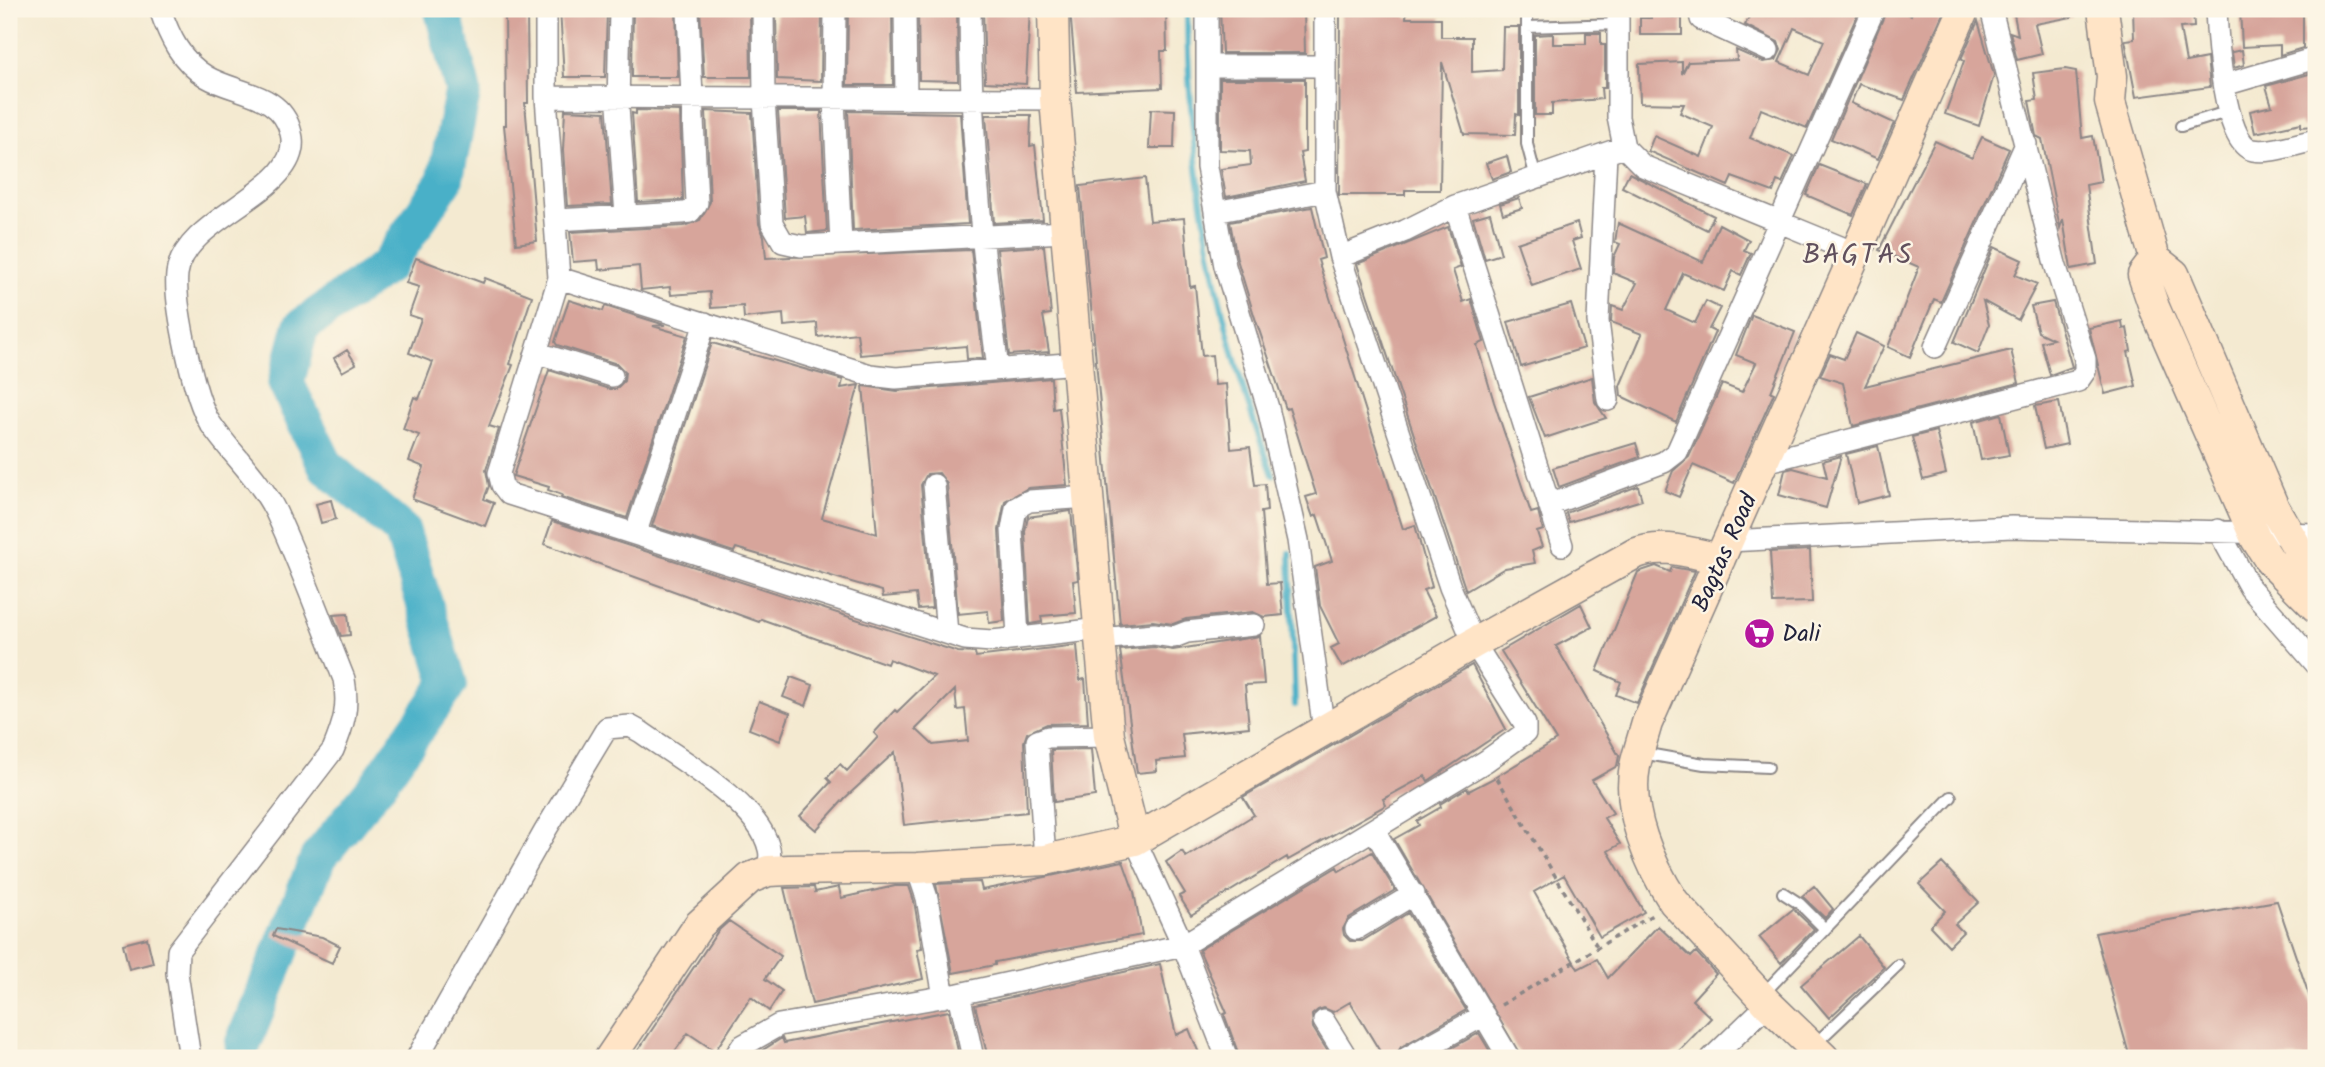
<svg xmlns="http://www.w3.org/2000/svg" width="2325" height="1067" font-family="Kalam,sans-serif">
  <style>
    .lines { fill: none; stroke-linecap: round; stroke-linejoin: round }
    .stream { stroke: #49b0c8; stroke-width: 6 }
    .river { stroke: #49b0c8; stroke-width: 37 }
    .building { fill: #d7a59b; fill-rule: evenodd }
    .lane-casing { stroke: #8b8686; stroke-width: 14 }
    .street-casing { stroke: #8b8686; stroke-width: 24 }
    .secondary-casing { stroke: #8b8686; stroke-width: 33 }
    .path { stroke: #8b8686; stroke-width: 3.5; stroke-dasharray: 5 5; stroke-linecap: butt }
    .lane { stroke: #fff; stroke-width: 10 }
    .street { stroke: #fff; stroke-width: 21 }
    .secondary { stroke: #ffe4c6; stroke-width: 30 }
    .labels { text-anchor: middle; stroke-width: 5; stroke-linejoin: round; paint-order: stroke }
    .street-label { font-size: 24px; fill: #22223b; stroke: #fcf5e5 }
    .poi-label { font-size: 24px; fill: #22223b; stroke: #fcf5e5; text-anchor: start }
    .quarter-label { font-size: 28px; letter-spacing: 2px; fill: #61505d; stroke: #fcf5e5 }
  </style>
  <rect width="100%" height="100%" fill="#fcf5e5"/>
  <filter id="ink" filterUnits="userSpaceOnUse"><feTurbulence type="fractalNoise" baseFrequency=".0143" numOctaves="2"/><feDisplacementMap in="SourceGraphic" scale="14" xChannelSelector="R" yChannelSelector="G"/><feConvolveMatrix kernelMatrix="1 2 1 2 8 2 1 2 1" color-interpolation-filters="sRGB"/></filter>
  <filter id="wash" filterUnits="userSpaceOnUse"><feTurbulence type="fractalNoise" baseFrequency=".00686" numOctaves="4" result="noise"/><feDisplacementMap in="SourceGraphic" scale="28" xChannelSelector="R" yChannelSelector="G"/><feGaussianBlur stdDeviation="1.57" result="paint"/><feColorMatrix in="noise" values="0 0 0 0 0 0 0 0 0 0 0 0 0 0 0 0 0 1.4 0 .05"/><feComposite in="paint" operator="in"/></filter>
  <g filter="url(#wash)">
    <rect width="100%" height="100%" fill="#f4ead1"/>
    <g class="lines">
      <path class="stream" d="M1187,9C1188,168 1216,326 1273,475
        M1290,553L1295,705"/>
      <path class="river" d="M243,1044L318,858L378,784L449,683L402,531L326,466L286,383L301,327L387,266L445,180L463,91L442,9"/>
    </g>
    <g id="blocks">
      <path class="building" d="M505,9H527L528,103H525L537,241L516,244L504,125H506Z
        M560,9H607L605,77H564Z
        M633,9H676L678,77H632Z
        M700,9H750L751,77H704Z
        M776,9H822L821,81L777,79Z
        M848,9H892L893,85H847Z
        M918,9H957L958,81L919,80Z
        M983,9H1030L1026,84L985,82Z
        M1070,9H1166L1167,51H1161L1162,88L1077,92Z
        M1220,9H1304L1305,53H1222Z
        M1340,9H1407L1406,18H1441V37H1472V72L1502,70L1503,27H1519V115L1516,114L1515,135L1464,134L1442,62L1440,190H1405V195H1339Z
        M1753,9H1860L1807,128L1761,109L1750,138L1794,156L1782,183L1777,181L1773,192L1732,177L1728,186L1648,151L1654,136L1701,157L1713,127L1680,113L1684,104L1640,103L1639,64L1682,62V74L1688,62L1737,60L1736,50L1763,62L1776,60L1781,50L1778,42L1745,25ZM1794,28L1824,41L1809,75L1779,62Z
        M1887,9H1896L1911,15L1913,9H1945L1904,100L1859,84L1851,103L1894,123L1878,159L1831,139Z
        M2013,9H2071L2072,17L2035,24L2042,54L2017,60L2010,32L2018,35Z
        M2133,9H2193L2194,27L2180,28L2186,62L2207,58L2210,87L2136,97L2125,40L2134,39Z
        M2240,9H2303V48L2280,55V45L2242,47Z
        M1651,14L1682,18V35H1640V18H1651Z
        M1978,21L1994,75L1979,126L1945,114L1964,61L1961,59Z
        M1586,33H1601V45H1605V88H1601L1602,99L1552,103V115H1535V35L1553,34V44H1586Z
        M2242,50L2244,65L2234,68L2232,52Z
        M2065,69L2076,71L2082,138L2093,136L2101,182L2086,185L2097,264L2071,269L2063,219L2060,228L2042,139L2036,136L2029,101L2037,100L2033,73Z
        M2316,72V126L2301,127V123L2255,133L2250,111L2272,106L2266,86Z
        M1220,79H1305V152L1300,153L1305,181L1226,197L1221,169L1251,165L1250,151L1220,150Z
        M1151,109L1175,110L1174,148H1149Z
        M565,110L605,112L612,204L567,206L563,150Z
        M636,110L680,111L683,200L638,202L632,113L636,114Z
        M706,111L752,113L759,224L764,236L766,258L971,250L983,358L967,359L966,346L860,355L857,333L818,337L817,323L784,326L783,314L744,318L743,306L711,308L710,292L671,295L670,287L641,290L639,266L599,270L598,260L573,262L570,232L684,226L700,220L710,202Z
        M778,111H821L827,231L807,233L805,216L785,218Z
        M848,111L960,113L968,224L853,230Z
        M986,115H1031L1030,146L1035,145L1043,220L994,223Z
        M1982,137L2009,149L1941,302L1934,299L1910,357L1888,347L1919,267L1879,250L1935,141L1972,158Z
        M1507,156L1511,172L1492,179L1486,163Z
        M1819,165L1867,184L1853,215L1806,195Z
        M1629,173L1714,216L1707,230L1622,187Z
        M1145,178L1150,221L1184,218L1190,287L1195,286L1202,356L1212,355L1215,385L1226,384L1231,449L1250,447L1255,485L1265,484L1267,511L1261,512L1267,584L1280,583L1283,615L1264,617L1253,612L1186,619L1173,624L1153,621L1120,624L1080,186Z
        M1519,198L1522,208L1503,214L1500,204Z
        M1312,207L1324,258L1318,260L1403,529L1415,525L1432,587L1423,590L1436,616L1342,667L1331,648L1339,644L1320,606L1315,567L1332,561L1317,515L1313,517L1306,497L1316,494L1289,408L1286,409L1254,315L1237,259L1230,222Z
        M1490,213L1501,254L1485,259L1473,218Z
        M1577,223L1581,238L1572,241L1581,269L1532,286L1517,243Z
        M1618,223L1703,262L1719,224L1749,240L1744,250L1751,253L1741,275L1733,271L1724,291L1683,273L1666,310L1695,323L1706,301L1720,308L1709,329L1715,332L1676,422L1621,396L1620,386L1642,334L1611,322L1612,306L1623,310L1637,283L1613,273L1614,257L1620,244L1615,242Z
        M1448,227L1461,267L1453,270L1463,302L1471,299L1484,342L1477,345L1494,402L1531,513L1538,511L1543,530L1537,532L1542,547L1532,551L1535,563L1505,568L1466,591L1357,264Z
        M1044,246L1051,314L1043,315L1049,352L1009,355L997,249Z
        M1994,247L2022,260L2015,275L2037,284L2018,320L1983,301L1989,325L1978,353L1954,342Z
        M416,258L483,283L485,278L532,296L510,364L513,365L489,426L499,429L486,470L489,486L484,499L494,503L485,526L412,499L424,467L409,461L419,435L403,429L414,397L419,399L433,362L409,353L421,319L409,315L419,287L406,283Z
        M569,300L603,311L605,306L665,325L653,326L687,336L627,518L561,497L562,495L548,490L549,487L513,476L549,370L609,389H616L624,381L625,372L617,364L557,345L555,342Z
        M2053,302L2072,367L2050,375L2041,342L2053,339L2038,332L2031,306Z
        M1571,304L1584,348L1521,367L1508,322Z
        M1752,315L1795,332L1771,392L1774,393L1734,483L1693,465L1679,497L1665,491L1673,471L1689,457L1722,384L1742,392L1756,363L1736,355Z
        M2122,321L2123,329L2127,328L2131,351L2128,352L2136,386L2105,394L2089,328Z
        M1856,333L1884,346L1865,386L2011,350L2019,383L1853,426L1843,383L1820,376L1830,354L1844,359Z
        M712,343L843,380L841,388L859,385L822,518L877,534L863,386L897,391L1051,378L1053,409L1059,408L1067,485L1028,488L1005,501L999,530L1004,621L989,623L988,611L958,614L947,484L939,473L927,474L921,485L932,608L918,609L916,594L883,597L882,591L736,548L734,552L652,526Z
        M347,350L356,364L342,372L334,358Z
        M1592,377L1595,402L1606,418L1545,438L1529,397Z
        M2059,402L2067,444L2044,449L2035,406Z
        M2001,414L2009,455L1981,460L1973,422Z
        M1936,431L1946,474L1923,480L1912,437Z
        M1636,443L1640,457L1559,487L1553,468Z
        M1878,446L1889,495L1857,503L1846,454Z
        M1841,456L1826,508L1779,495L1785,470L1793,468L1827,477L1823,461Z
        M1638,486L1642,500L1569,522L1566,513Z
        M331,500L336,519L321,523L316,504Z
        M1071,511L1078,580L1073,581L1076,613L1041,616L1042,622L1030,624L1025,531L1028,517Z
        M552,521L958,652L975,653L976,657L1077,645L1080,680L1085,679L1088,723L1047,724L1027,733L1024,742L1027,812L904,825L895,752L846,797L816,830L800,816L831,782L827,778L840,764L847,771L878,737L874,733L895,710L897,712L934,676L889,659L887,664L761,619L759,622L544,544ZM955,690L957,710L965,709L968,741L933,745L916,729Z
        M1810,550L1812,602L1773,603L1770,552Z
        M1656,566L1670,572L1672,567L1695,571L1637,703L1616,695L1621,682L1597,671L1638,572Z
        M1581,604L1592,627L1556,646L1619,756L1617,766L1592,780L1613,813L1604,818L1620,844L1608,851L1644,912L1600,937L1564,875L1534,892L1578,969L1597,959L1608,978L1658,926L1691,957L1696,952L1716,974L1692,1000L1711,1018L1679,1051L1666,1058H1522L1394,839L1419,825L1417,821L1441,807L1440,804L1467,788L1469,791L1494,778L1556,740L1501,651Z
        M348,614L350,635L341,636L333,615Z
        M1260,636L1264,684L1245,685L1249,727L1182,734L1185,758L1156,761L1157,771L1137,773L1120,650L1154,647L1173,650Z
        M1472,665L1506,729L1428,781L1425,776L1383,799L1386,805L1288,860L1287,857L1191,915L1179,896L1185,893L1166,862L1182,851L1186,857L1254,815L1243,797Z
        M791,677L813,685L806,706L783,697Z
        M759,701L790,713L780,741L749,729Z
        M1091,749L1095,796L1054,802L1051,750Z
        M1372,852L1395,890L1349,918L1343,929L1344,935L1350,941H1362L1408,913L1466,1010L1401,1047L1394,1058H1384L1350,1002L1333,1012L1324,1008L1318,1010L1312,1015L1313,1028L1332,1058H1240L1224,1014L1227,1013L1199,950L1337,867L1339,871Z
        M1123,861L1134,892L1142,935L995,962V965L953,973L936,884L980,882L982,890Z
        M1942,863L1979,902L1955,924L1963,932L1949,946L1930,926L1945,911L1919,884Z
        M895,886H909L914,901L922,948L917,949L923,979L812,1004L784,888L814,887L815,892L839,887L841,898Z
        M1814,886L1833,909L1825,918L1802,896Z
        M2277,901L2316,1016V1058H2130L2095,933Z
        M1793,909L1814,929L1781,963L1759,937Z
        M729,921L781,956L765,979L782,991L769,1011L751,997L715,1051L688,1033L670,1058H633L718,931Z
        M276,929L322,937L340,946L332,963L273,936Z
        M1859,936L1884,967L1829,1018L1801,985Z
        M147,938L153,963L129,969L123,944Z
        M1160,964L1176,1035L1189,1029L1201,1058H1169L1168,1054L1148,1058H988L975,1005Z
        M949,1011L958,1051L925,1058H750L782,1038L784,1043Z
        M1479,1033L1494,1058H1433Z"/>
    </g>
  </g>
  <g filter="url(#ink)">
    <use href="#blocks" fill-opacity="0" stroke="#8b8686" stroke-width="2"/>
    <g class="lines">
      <defs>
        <path id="lane" d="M1527,9V144L1536,178
          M1527,27L1618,24
          M2181,126L2230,111
          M1642,753L1704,764L1768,767
          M1783,893L1800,904L1825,929
          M1763,994L1951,797
          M1814,1045L1898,965"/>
        <path id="street" d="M160,9C169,36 181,62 207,77C236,94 281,92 291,133C306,191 184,215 177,274C174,304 194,398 210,423C231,454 259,478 276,512C301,566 322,624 344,679C349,707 344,724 333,750L178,951L177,973L190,1058
          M546,9V97L559,278L499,473L502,485L509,494L965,639L992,641L1100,629
          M620,9L618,106L626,216
          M763,9L764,99L772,223L783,242L801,246L1065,232
          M835,9L834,99L841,244
          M905,9L906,99
          M970,9C970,130 982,249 998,369
          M1207,9V167L1225,266L1268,408L1298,540L1324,731
          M1618,9V117L1624,147L1643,166L1855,253
          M1699,9L1701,19L1768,50
          M2216,9C2217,34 2223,144 2253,150C2270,154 2298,143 2316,140
          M1207,66H1325
          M2224,85L2316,58
          M546,97L1055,99
          M1606,154L1598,321L1608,400
          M1455,206L1562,545
          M1215,212L1325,191
          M556,220L682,213L690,212L697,203L688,12
          M1340,257L1405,231L1455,206L1624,147
          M559,278L870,375L896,378L1078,363
          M1935,347L2026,144
          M538,353L612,376
          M1765,462L2078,381L2085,371V359L2055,264L1991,9
          M934,485L947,633
          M1549,505L1664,462L1677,452L1874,9
          M2218,530L2250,588L2316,664
          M636,532L705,323
          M1728,541L2012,527L2316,534
          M1018,638L1012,530L1016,508L1029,501L1090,497
          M1100,639L1154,634L1174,637L1187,632L1254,625
          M1374,830L1509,1058
          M1135,840L1183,945L1227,1058
          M1045,860L1037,741L1048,737L1109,736
          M917,868L927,898L944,997
          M1356,929L1414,894
          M959,994L973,1058
          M1324,1021L1347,1058
          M417,1058L545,831L607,728L630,726L641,732C677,758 759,803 769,849C771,856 769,865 768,871
          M734,1058L742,1046L779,1025L959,994L1183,945L1486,761L1525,733V724L1474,643L1450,587L1340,257L1325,191V9
          M1407,1058L1484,1015
          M1712,1058L1768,1004"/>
        <path id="secondary" d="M1053,9L1055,99L1100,639L1109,736L1135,840
          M2103,9L2112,76L2110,102L2155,259L2174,274L2274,508L2297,547L2316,569
          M2155,259L2143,275L2154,307L2256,539L2270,561L2316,607
          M610,1058L699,925L750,878L768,871L789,870L917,868L1045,860L1135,840L1474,643L1634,554C1662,542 1691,553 1720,559
          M1824,1058L1768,1004L1674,902C1650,865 1626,811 1635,766C1638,752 1643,737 1647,723L1964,9"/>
      </defs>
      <use href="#lane" class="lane-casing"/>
      <use href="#street" class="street-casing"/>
      <use href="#secondary" class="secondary-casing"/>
      <path class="path" d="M1497,778L1598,948
        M1501,1005L1654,914"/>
      <use href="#lane" class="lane"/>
      <use href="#street" class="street"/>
      <use href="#secondary" class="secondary"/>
    </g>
  </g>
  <defs>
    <symbol id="supermarket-disc" viewBox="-11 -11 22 22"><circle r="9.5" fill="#b5179e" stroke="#fcf5e5"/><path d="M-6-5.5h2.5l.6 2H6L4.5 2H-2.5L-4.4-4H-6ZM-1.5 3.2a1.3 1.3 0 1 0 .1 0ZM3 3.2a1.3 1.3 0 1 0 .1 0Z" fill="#fff"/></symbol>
  </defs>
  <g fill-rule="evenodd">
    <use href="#supermarket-disc" x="1742" y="616" width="35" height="35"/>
  </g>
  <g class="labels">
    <g class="street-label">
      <text transform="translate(1724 552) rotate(-66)" y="8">Bagtas Road</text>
    </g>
    <g class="poi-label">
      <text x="1782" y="641">Dali</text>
    </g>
    <g class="quarter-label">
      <text x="1858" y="263">BAGTAS</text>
    </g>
  </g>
  <rect width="2325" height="1067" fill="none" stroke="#fcf5e5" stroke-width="35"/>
</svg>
